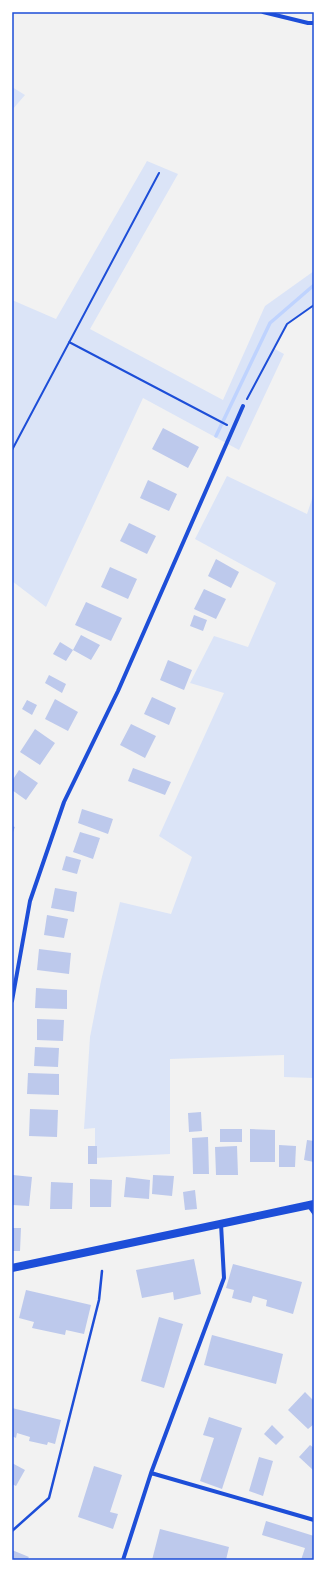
<svg xmlns="http://www.w3.org/2000/svg" width="326" height="1572" font-family="'PT Serif',serif">
  <style>
    .green { fill: #dbe4f7 }
    .lines { fill: none; stroke-linecap: round; stroke-linejoin: round }
    .stream { stroke: #bfd3fe; stroke-width: 3.5 }
    .building { fill: #bdc9ec }
    .path { stroke: #1d4ed8; stroke-width: 2 }
    .service { stroke: #1d4ed8; stroke-width: 2.5 }
    .minor { stroke: #1d4ed8; stroke-width: 4 }
    .primary { stroke: #1d4ed8; stroke-width: 8 }
    .neatline { fill: none; stroke: #1d4ed8; stroke-width: 1.5 }
  </style>
  <rect width="100%" height="100%" fill="#f2f2f2"/>
  <path class="green" d="M12,87L25,95L12,110Z
    M147,161L178,174L90,329L223,400L265,306L314,271V305L287,324L273,348L284,354L239,450L143,398L46,607L12,581V300L56,319Z
    M227,476L307,514L314,493V1078L284,1077V1055L170,1059V1154L95,1158V1128L84,1129L90,1037L101,981L120,902L171,914L192,857L159,836L224,693L190,683L214,636L248,647L276,583L195,539Z"/>
  <g class="lines">
    <path class="stream" d="M216,436L270,323L314,285"/>
  </g>
  <path class="building" d="M163,428L199,447L188,468L152,449Z
    M148,480L177,494L169,511L140,498Z
    M129,523L156,536L147,554L120,541Z
    M216,559L239,572L231,588L208,576Z
    M110,567L137,579L128,599L101,587Z
    M204,589L226,599L216,619L194,609Z
    M86,602L122,618L111,641L75,625Z
    M194,615L207,620L203,631L190,626Z
    M81,635L100,645L91,660L73,650Z
    M60,642L73,650L66,661L53,654Z
    M168,660L192,670L184,690L160,680Z
    M49,675L66,684L62,693L45,683Z
    M152,697L176,708L169,725L144,714Z
    M55,699L78,712L68,731L45,719Z
    M27,700L37,705L32,715L22,709Z
    M131,724L156,736L145,758L120,745Z
    M35,729L55,743L40,765L20,752Z
    M133,768L171,782L165,795L128,781Z
    M19,770L38,783L26,800L12,790V781Z
    M82,809L113,819L108,834L78,823Z
    M12,826L15,827L12,835Z
    M80,832L100,838L93,859L73,852Z
    M66,856L81,860L77,874L62,870Z
    M55,888L77,892L74,912L51,908Z
    M47,915L68,919L64,938L44,935Z
    M39,949L71,953L69,974L37,970Z
    M36,988L67,990V1009L35,1008Z
    M37,1019L64,1020L63,1041L37,1040Z
    M35,1047L59,1048L58,1067L34,1066Z
    M28,1073L59,1074V1095L27,1094Z
    M30,1109L58,1110L57,1137L29,1136Z
    M201,1112L202,1131L189,1132L188,1113Z
    M220,1129H242V1142H220Z
    M250,1129L275,1130V1162H250Z
    M208,1137L209,1174H193L192,1138Z
    M307,1140L314,1141V1162L304,1160Z
    M279,1145L296,1146L295,1167H279Z
    M88,1146H97V1164H88Z
    M237,1146L238,1175H216L215,1147Z
    M13,1175L32,1177L29,1206L12,1205Z
    M153,1175L174,1176L172,1196L152,1194Z
    M126,1177L150,1180L149,1199L124,1197Z
    M90,1179L112,1180L111,1207H90Z
    M51,1182L73,1183L72,1209H50Z
    M195,1190L197,1209L185,1210L183,1192Z
    M12,1228H21L20,1251H12Z
    M194,1259L201,1294L174,1300L173,1292L142,1298L136,1270Z
    M233,1264L302,1282L293,1314L266,1306L267,1300L253,1296L251,1303L232,1298L234,1290L226,1288Z
    M26,1290L91,1305L84,1334L66,1330L65,1335L32,1328L34,1322L19,1318Z
    M159,1317L183,1324L164,1388L141,1381Z
    M212,1335L283,1354L276,1384L204,1365Z
    M305,1392L314,1401V1424L308,1429L288,1410Z
    M12,1408L61,1420L55,1444L48,1442L47,1445L29,1441L30,1437L17,1433L16,1438L12,1436Z
    M209,1417L242,1428L222,1489L200,1481L214,1438L203,1435Z
    M272,1425L284,1437L276,1445L264,1434Z
    M310,1445L314,1448L313,1470L299,1457Z
    M259,1457L273,1461L263,1496L249,1491Z
    M12,1463L25,1470L16,1486L12,1484Z
    M94,1466L122,1475L110,1512L118,1514L113,1529L78,1517Z
    M266,1521L314,1536V1560H301L305,1548L262,1535Z
    M160,1529L229,1547L226,1560H152Z
    M12,1550L29,1557L27,1560H12Z"/>
  <g class="lines">
    <path class="path" d="M69,342L227,425
      M247,399L287,324L314,305
      M12,450L159,173"/>
    <path class="service" d="M12,1531L49,1498L99,1300L102,1271"/>
    <path class="minor" d="M263,12L308,23H314
      M12,1001L30,901L64,802L118,691L243,406
      M309,1206L314,1213
      M151,1473L314,1520
      M123,1560L151,1473L224,1278L221,1224"/>
    <path class="primary" d="M12,1268L314,1204"/>
  </g>
  <rect width="326" height="1572" fill="none" stroke="#ffffff" stroke-width="26"/>
  <rect x="13" y="13" width="300" height="1546" class="neatline"/>
</svg>
